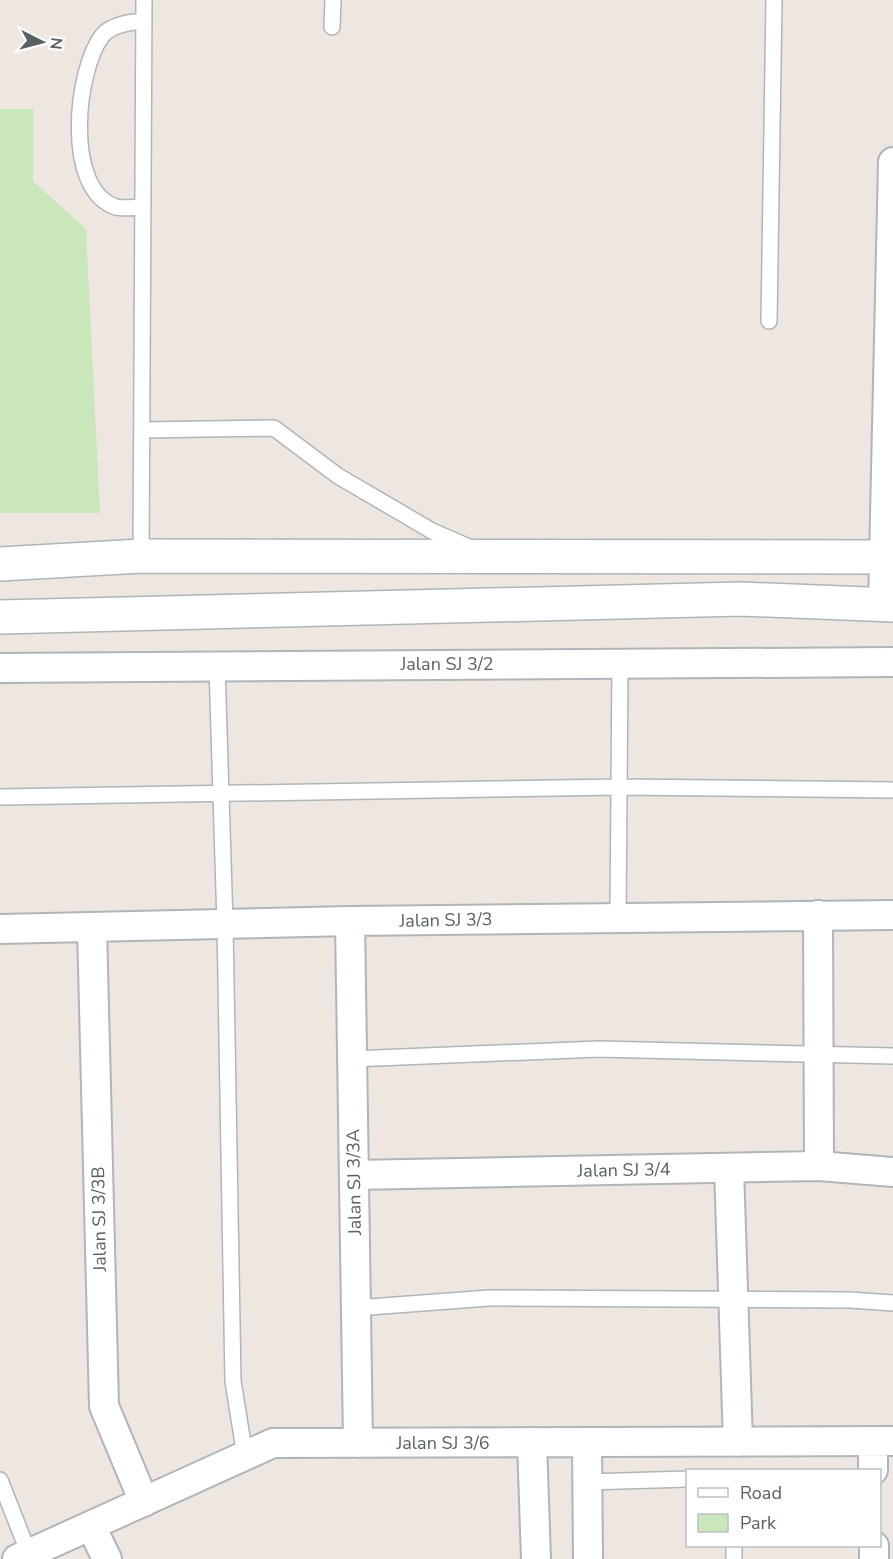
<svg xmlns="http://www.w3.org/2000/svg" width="893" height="1559" font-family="'Nunito Sans',sans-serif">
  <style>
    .green { fill: #cae7bc }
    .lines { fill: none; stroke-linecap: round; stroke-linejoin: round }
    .lane-casing { stroke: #afb5b8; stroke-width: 18 }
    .street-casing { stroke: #afb5b8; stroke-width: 32 }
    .secondary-casing { stroke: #aeb5b8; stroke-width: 36 }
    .lane { stroke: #fff; stroke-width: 15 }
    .street { stroke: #fff; stroke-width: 28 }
    .secondary { stroke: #fff; stroke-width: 33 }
    .labels { text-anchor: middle; stroke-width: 6; stroke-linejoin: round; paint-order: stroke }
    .street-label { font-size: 18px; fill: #5a6163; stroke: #fff }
  </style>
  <rect width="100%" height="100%" fill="#eee7e1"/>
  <path class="green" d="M0,109H33V181L86,229L100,513H0Z"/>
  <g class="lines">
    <defs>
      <path id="lane" d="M332,27L333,0
        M143,207C135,207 123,209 116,207C63,190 76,70 102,36C111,24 131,22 144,21
        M769,321L774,0
        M142,430L274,428L338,476L432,531L471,548
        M141,556L144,0
        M217,666L225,924L233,1381L245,1456
        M0,797L619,787L893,790
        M618,918L620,663
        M352,1059L599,1049L893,1056
        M356,1308L489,1298L850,1300L893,1303
        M0,1480L29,1554
        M587,1482L688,1479
        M734,1546V1559"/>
      <path id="street" d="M883,604L893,162
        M0,668L893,662
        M818,915L819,1166
        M350,921L358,1443
        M92,927L104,1406L144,1502
        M0,929L350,921L893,915
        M729,1168L738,1442
        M354,1175L819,1166L893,1172
        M532,1442L536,1559
        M873,1442V1470
        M587,1443L588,1559
        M91,1526L107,1559
        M874,1546V1559
        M17,1559L273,1443L893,1441"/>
      <path id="secondary" d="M0,564L141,556L893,557
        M0,617L741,599L893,605"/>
    </defs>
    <use href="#lane" class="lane-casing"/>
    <use href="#street" class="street-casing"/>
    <use href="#secondary" class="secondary-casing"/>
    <use href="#lane" class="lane"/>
    <use href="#street" class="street"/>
    <use href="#secondary" class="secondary"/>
  </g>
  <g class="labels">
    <g class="street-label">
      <text x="447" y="670">Jalan SJ 3/2</text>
      <text transform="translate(446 920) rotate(-1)" y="6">Jalan SJ 3/3</text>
      <text transform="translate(624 1170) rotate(-1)" y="6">Jalan SJ 3/4</text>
      <text transform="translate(354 1182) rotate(-91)" y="6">Jalan SJ 3/3A</text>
      <text transform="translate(99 1219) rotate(-91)" y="6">Jalan SJ 3/3B</text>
      <text x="443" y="1449">Jalan SJ 3/6</text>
    </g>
  </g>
  <rect x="686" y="1469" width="195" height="78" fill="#ffffff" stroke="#bdc0c1" stroke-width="1.5"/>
  <rect x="698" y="1488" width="30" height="9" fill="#ffffff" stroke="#bdc0c1" stroke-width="1.5"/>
  <text x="740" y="1499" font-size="18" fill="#5a6163">Road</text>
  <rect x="698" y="1514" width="30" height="18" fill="#cae7bc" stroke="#bdc0c1" stroke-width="1.5"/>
  <text x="740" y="1529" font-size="18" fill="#5a6163">Park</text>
  <g transform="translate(42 42) rotate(96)" stroke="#ffffff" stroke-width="4.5" paint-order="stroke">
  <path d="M0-4.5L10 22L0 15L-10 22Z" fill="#5a6163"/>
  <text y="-9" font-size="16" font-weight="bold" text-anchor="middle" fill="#5a6163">N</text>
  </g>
</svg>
